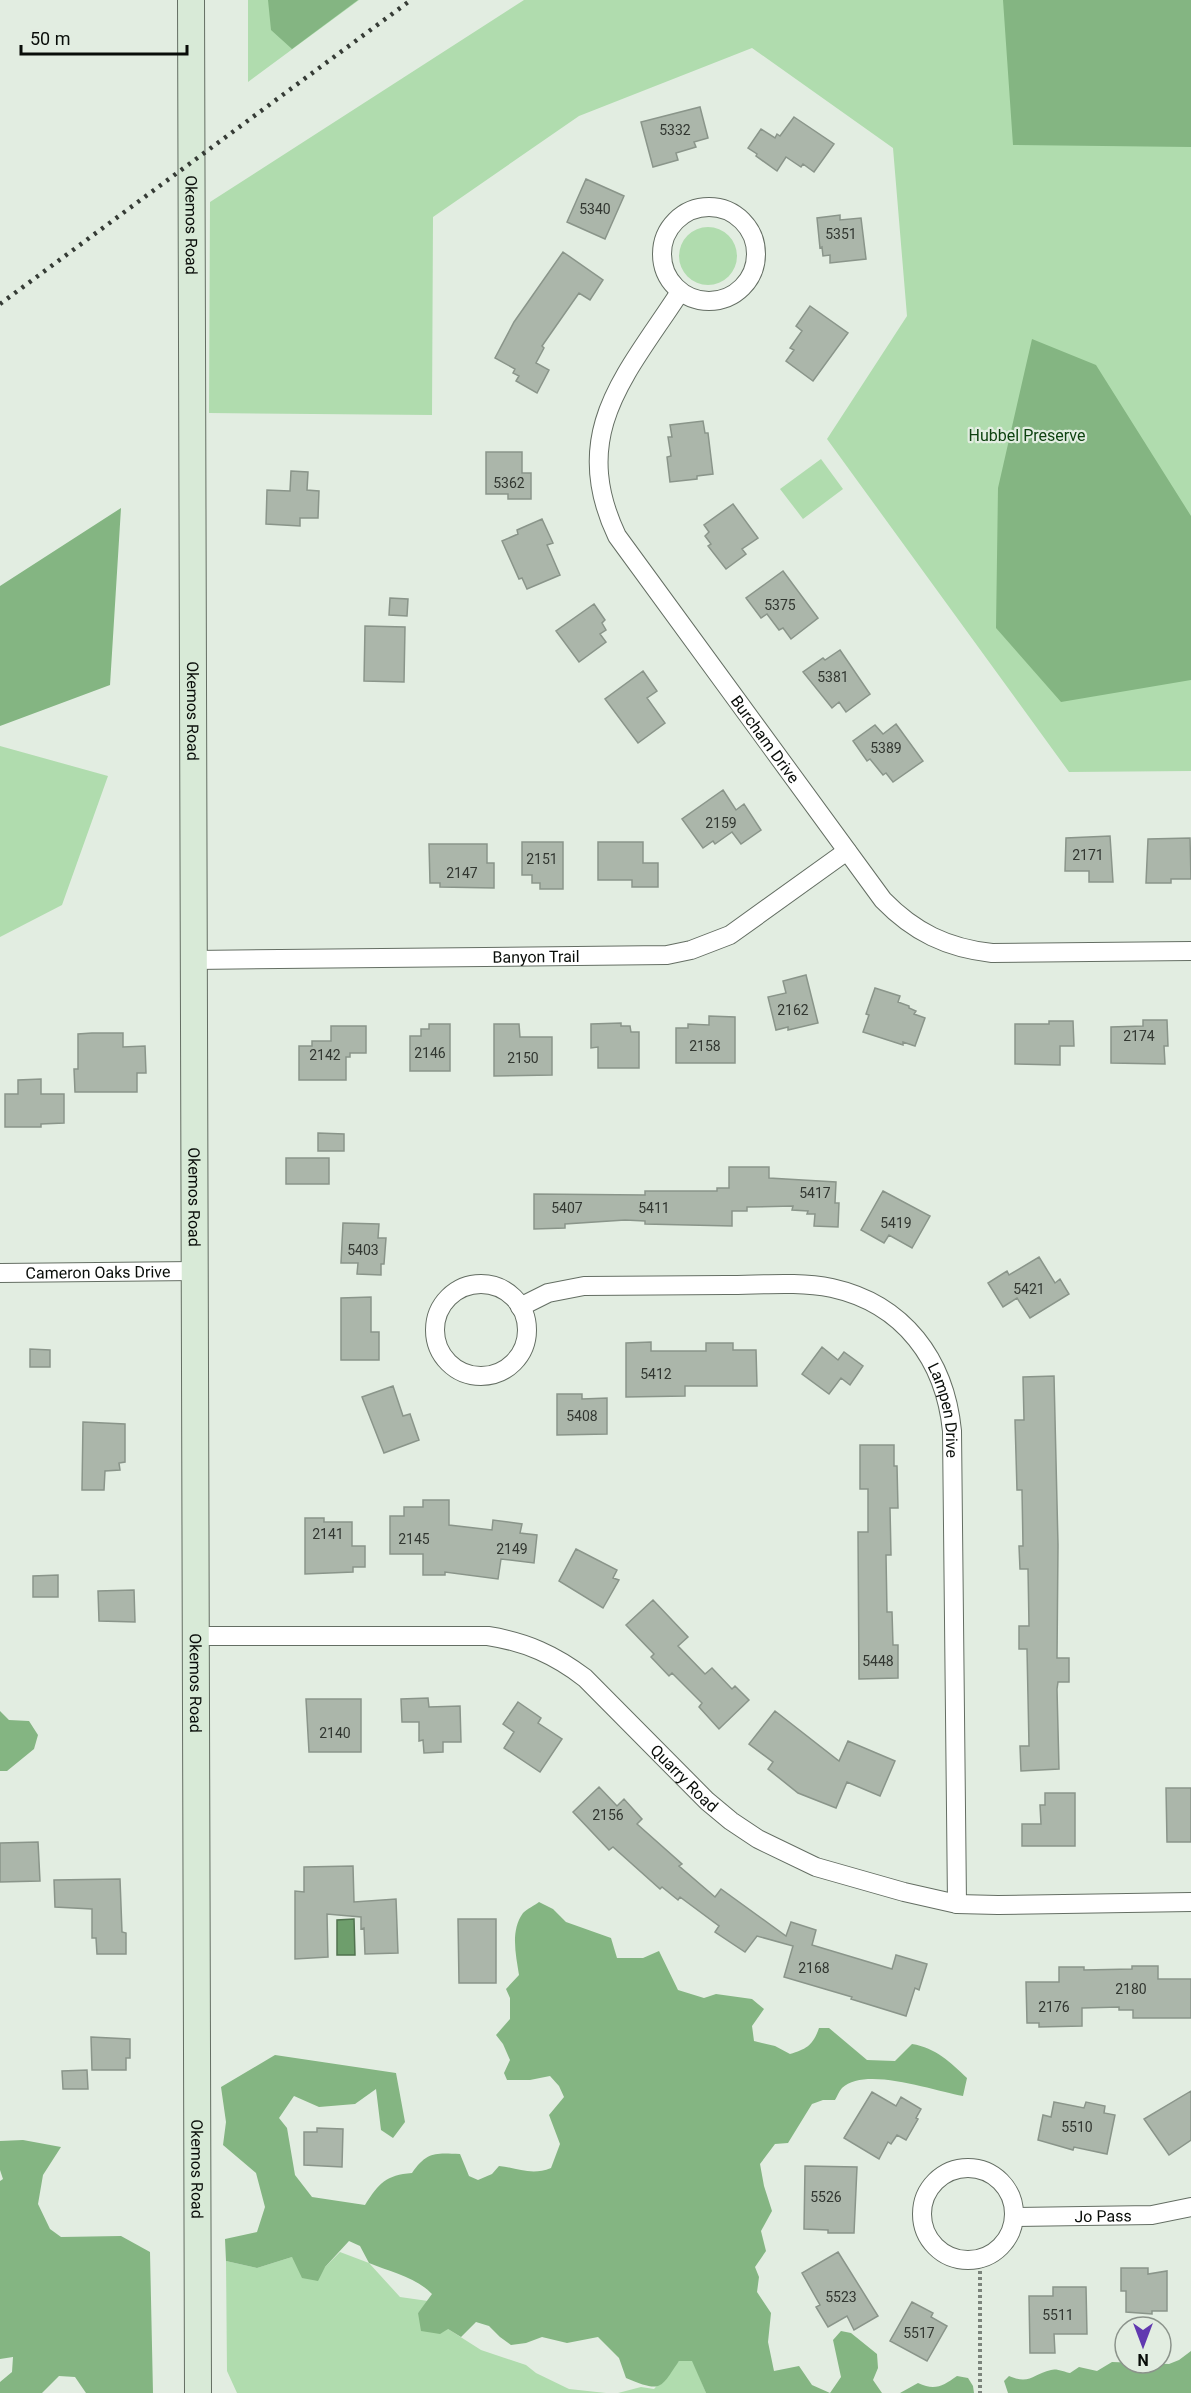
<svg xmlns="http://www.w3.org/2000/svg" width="1191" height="2393" font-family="Roboto,sans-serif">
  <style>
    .green { fill: #b0dcae }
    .forest { fill: #84b582 }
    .water { fill: #6e9e6c; stroke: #50724e; stroke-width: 1.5 }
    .building { fill: #abb6aa; stroke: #8a958a; stroke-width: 1.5 }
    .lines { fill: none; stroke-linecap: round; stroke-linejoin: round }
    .street-casing { stroke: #646e63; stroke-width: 20 }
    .secondary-casing { stroke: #646e63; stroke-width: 28 }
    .path { stroke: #7b837b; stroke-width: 4; stroke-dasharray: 3 3; stroke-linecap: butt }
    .street { stroke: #fff; stroke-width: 18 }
    .secondary { stroke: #d8ead7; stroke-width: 26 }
    .rail { stroke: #353b35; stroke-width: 4.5; stroke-dasharray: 3 6; stroke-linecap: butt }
    .labels { text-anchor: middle; stroke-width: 4.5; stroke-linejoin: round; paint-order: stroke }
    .number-label { font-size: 14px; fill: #323731 }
    .street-label { font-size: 16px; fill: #090d09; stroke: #e2ede1 }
    .park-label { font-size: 16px; fill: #0f4311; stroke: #e2ede1 }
  </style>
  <rect width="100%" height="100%" fill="#e2ede1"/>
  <path class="green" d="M248,0H359L248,82Z
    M524,0H1191V771L1069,772L827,439L907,316L893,148L752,48L579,116L433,217L432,415L209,413L210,202Z
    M679 256a29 29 0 1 1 58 0a29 29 0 1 1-58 0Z
    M821,459L843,489L803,519L780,489Z
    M0,746L108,776L62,905L0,937Z
    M340,2252L369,2263L400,2297L428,2301L418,2313L448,2329L481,2350L526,2365L536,2373L569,2389L606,2393H237L227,2371L226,2261L257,2268L292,2257L325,2267Z
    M679,2361H693L706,2393H618L641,2387L654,2389Z"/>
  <path class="forest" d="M268,0H358L292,49L271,30Z
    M1003,0H1191V147L1013,145Z
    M1032,339L1096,365L1191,516V680L1061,702L996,628L998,488Z
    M121,508L110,685L0,726V586Z
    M0,1711L9,1720L29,1721L38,1735L34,1749L7,1771H0Z
    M539,1902L553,1909L566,1922L611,1938L617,1958H643L659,1951L678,1990L704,1998L716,1994L752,1999L764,2009L752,2026L754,2041L775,2046L790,2054C807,2049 813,2045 819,2028H829L867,2060L895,2061L912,2044C936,2048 950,2062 967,2078L963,2096C933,2091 866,2066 842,2088C839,2091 837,2097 835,2100H823L812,2104L788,2143L775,2144L760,2164L764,2186L772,2211L761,2231L766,2251L755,2267L759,2277L757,2292L771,2313L768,2342L774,2371L799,2366L812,2385L830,2393L841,2377L833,2340L841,2331L851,2333L877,2354L878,2368L873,2380L882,2393H706L692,2361H679C660,2389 662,2393 626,2378L619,2358L598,2337L567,2343L542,2337L526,2343L511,2345L500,2337L489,2326L476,2322L461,2337L448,2329L440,2334L421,2331L418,2313L432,2294C416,2277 390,2272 369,2263L360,2246L349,2241L325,2267L318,2281L302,2278L292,2257L257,2268L226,2261L225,2239L257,2232L265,2207L256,2173L223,2145L226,2122L221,2087L275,2055L396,2073L405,2122L393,2138L381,2130L376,2089L355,2104L319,2107L294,2096L279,2118L287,2128L295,2175L312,2197L365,2205C379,2183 386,2175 412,2173C427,2151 436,2153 460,2154L469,2176L478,2180L492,2174L499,2166C519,2168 531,2176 551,2168L560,2144L549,2115L564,2097L559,2086L550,2076L530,2080H507L504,2073L510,2060L503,2044L496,2035L510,2019V1998L506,1989L519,1975C516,1955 510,1931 523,1913C527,1909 535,1905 539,1902Z
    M23,2140L61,2147L43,2175L38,2204L50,2229L61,2237L121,2236L150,2252L153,2393H86L75,2377L59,2376L42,2393H0V2382L12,2372L13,2357L0,2359V2181L3,2179L0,2170V2141Z
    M1191,2351V2393H1008L1004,2381L1009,2376C1030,2385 1033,2374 1051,2370C1056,2368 1065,2372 1070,2373L1079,2367L1097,2371L1112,2362L1169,2364L1179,2360Z
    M957,2376L968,2378L973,2386L974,2393H900L918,2383C935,2391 943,2386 957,2376Z"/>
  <path class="water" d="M354,1919L355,1955H337V1920Z"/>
  <path class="building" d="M700,107L708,138L694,142L696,147L676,153L678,160L653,167L641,122Z
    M794,117L834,144L814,172L803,164L801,167L786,157L777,171L756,156L757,154L748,148L761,129L775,138L777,134L780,136Z
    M586,179L624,196L605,239L567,222Z
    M840,215V220L861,218L866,259L830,263V255L823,256L822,247L820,248L817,218Z
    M563,252L603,280L590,300L579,293L542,346L544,348L536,363L549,370L537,393L516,381L519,376L513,373L515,369L495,358L514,322Z
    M810,306L848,333L813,381L786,361L794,350L790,348L802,331L796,326Z
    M703,421L705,433H708L713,474L697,476V479L670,482L667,457L671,456L668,437H672L670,425Z
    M486,452H522V473H531V499H508V494H486Z
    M291,471L308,472L307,490L319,491L318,518H300V526L266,524L267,490L290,491Z
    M733,504L758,538L742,549L746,554L726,569L708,546L711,544L705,536L709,532L704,525Z
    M542,519L553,543L547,545L560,575L527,589L522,578L519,579L502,541L518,534L517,530Z
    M783,571L818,618L791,639L783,628L779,630L767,614L761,618L746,598Z
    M390,598L408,599L407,616L389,615Z
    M594,604L605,620L602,623L606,630L600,634L606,642L579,662L556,631Z
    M365,626L405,627L404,682L364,681Z
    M840,650L870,694L846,712L839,702L832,708L803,672L823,658L825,660Z
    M643,671L657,691L647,698L665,723L638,743L605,699Z
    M896,724L923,761L893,782L886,773L883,775L870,759L867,761L853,741L875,725L883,734Z
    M723,790L736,810L744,804L761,830L741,844L732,832L715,844L713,841L703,848L682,819Z
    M1110,836L1113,882H1089V871H1065L1066,838Z
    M1190,838L1191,879H1171V883H1146L1148,839Z
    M522,842H563V889H540V883H532V875H522Z
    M598,842H643V863H658V887H632V880H598Z
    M429,844H487V863H494V888L440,887V883H430Z
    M806,975L818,1023L788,1030V1027L776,1030L768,997L786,993L783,981Z
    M875,988L900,996L898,1002L909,1006V1008L916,1011L914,1014L925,1018L915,1046L903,1042V1045L863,1032L869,1015L866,1014Z
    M709,1016L735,1017V1063H676V1028H688V1024L709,1025Z
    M1143,1020H1167L1168,1046H1164L1165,1064L1111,1063V1027L1143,1026Z
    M1049,1021H1073L1074,1046H1060V1065L1015,1064V1024H1049Z
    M621,1023V1026H630L631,1032H639V1068H598V1047L591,1048V1024Z
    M429,1024H450V1071H410V1036H421V1029H429Z
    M494,1024H519L520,1037H552V1075L494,1076Z
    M331,1026H366V1053H350V1057H346V1080H299V1046H312V1041H331Z
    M92,1033H123V1047L145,1046L146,1073H137V1092H75L74,1069H78V1034Z
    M41,1079V1094H64V1123L41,1124V1127H5V1094H18V1080Z
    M318,1133L344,1134V1151H318Z
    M286,1158H329V1184H286Z
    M729,1167H769V1178L836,1182L835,1203H839L838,1227L814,1226L815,1214H807L808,1211L792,1210L793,1206L747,1207V1211H732V1226L645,1224V1221L625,1220L565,1224V1228L534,1229V1194L645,1195V1191H717V1188H729Z
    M883,1191L930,1216L912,1248L889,1235L884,1243L861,1230Z
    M343,1223L379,1224L378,1238H386L384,1264H381V1275L357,1274L358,1263H341Z
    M1039,1257L1055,1283L1060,1279L1069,1294L1030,1318L1017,1298L1003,1307L988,1283L1007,1271L1009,1275Z
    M371,1297V1332H379V1360H341V1298Z
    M651,1342V1351H706V1343H733V1350H756L757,1386H685V1396L626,1397V1343Z
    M822,1347L838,1360L844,1352L863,1366L850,1385L841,1378L829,1394L802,1374Z
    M30,1349L50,1350V1367H30Z
    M1054,1376L1058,1545L1057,1658H1069V1682H1058L1057,1689L1059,1769L1021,1771L1020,1746H1029L1027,1649H1019V1626H1029L1028,1569H1020L1019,1546H1023L1022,1490H1017L1015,1420H1024L1023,1377Z
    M393,1386L403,1416L410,1414L419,1440L384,1453L362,1397Z
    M557,1394H582V1399L607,1398V1434L557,1435Z
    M83,1422L125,1424V1462L119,1463L120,1470L105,1471L104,1490H82Z
    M860,1445H894V1466H897L898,1508H890L891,1555H886L887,1612H892L893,1645H898V1678L859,1679L858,1532H868V1489H860Z
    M423,1500H449V1525L492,1530L493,1520L522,1524L520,1533L537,1535L534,1563L501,1559L498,1579L445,1572V1575H423V1554H390V1516H404V1507H423Z
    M305,1518H324V1522H352V1546H365V1567H353V1572L305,1574Z
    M576,1549L617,1570L613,1578L619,1580L603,1608L559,1581Z
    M58,1575V1597H33V1576Z
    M134,1590L135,1622L99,1621L98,1591Z
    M653,1600L688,1637L678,1646L705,1674L712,1668L732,1689L735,1686L749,1700L719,1729L699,1707L702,1703L672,1673L669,1676L651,1657L654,1654L626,1625Z
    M428,1698L429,1707L460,1706L461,1742H443V1752L424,1753L423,1740L419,1741V1722H402L401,1699Z
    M306,1699H361V1752H309Z
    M518,1702L541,1718L538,1723L562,1739L540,1772L504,1748L514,1732L503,1724Z
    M775,1711L839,1761L848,1741L895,1761L880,1796L847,1782L836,1808L798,1793L768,1769L773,1762L749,1744Z
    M599,1787L617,1806L624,1799L642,1819L637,1824L682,1864L679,1866L715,1897L721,1889L786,1936L791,1922L816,1930L812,1945L892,1969L896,1955L927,1964L919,1990L915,1988L906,2016L851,1999L852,1997L784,1977L793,1946L757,1936L745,1952L715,1932L719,1926L680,1897L678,1900L662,1887L660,1889L613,1847L609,1850L573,1812Z
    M1166,1788H1191V1842H1167Z
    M1045,1793H1075V1846H1022V1824H1041L1040,1805H1045Z
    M38,1842L40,1881L0,1882V1843Z
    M353,1866L354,1902L396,1899L398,1953L365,1954L364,1928L361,1929V1917L327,1914L328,1957L295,1959V1891L304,1892V1867Z
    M120,1879L122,1932L126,1933V1954H97L96,1938H92V1909L55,1907L54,1880Z
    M458,1919H496V1983H459Z
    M1132,1966H1158V1979H1191V2018H1133V2010H1119V2007L1082,2008V2026L1039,2027V2023H1027L1026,1982H1059V1967H1084V1970L1132,1969Z
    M91,2037L130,2039V2058H126V2070H92Z
    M87,2070L88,2089H63L62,2071Z
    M1191,2091V2140L1169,2155L1144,2119Z
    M872,2092L896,2106L901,2097L921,2109L916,2118L918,2119L906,2140L897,2135L891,2144L888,2142L879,2159L844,2138Z
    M1054,2102L1084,2108L1086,2102L1105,2106L1104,2113L1115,2115L1107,2154L1074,2147L1073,2150L1038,2140L1043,2115L1051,2117Z
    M317,2128L343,2129L342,2167L304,2165V2132H317Z
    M805,2166L857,2167L854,2233H828V2230L804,2229Z
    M838,2252L878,2316L854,2330L847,2316L828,2327L816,2307L820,2305L802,2273Z
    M1121,2268H1148V2274L1167,2271V2311H1152V2314L1126,2312V2291H1121Z
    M1053,2287H1086L1087,2334H1054L1055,2353H1030L1029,2296H1053Z
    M912,2302L933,2313L931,2317L947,2326L927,2361L890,2341Z"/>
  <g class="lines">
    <defs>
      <g id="street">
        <circle cx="709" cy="254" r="47"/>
        <path id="s1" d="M680,292C626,375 568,433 617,536L883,900C914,932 947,948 992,953L1191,951"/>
        <path id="s2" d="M194,960L667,955L691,950L730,935L847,851"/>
        <path id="s3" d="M0,1273L195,1271"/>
        <circle cx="481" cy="1330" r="46"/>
        <path id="s4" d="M520,1307L548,1293L584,1286C632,1286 679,1285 726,1285C761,1285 798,1281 832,1288C904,1304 945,1360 952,1431L957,1904"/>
        <path id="s5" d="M196,1636H488C526,1642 555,1655 585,1678L707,1801L731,1821L758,1839L816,1867L904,1892L957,1904L998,1905L1191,1902"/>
        <circle cx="968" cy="2214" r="46"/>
        <path id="s6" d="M1015,2217L1152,2215L1191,2207"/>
      </g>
      <g id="secondary">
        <path id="s7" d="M191,0L198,2393"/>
      </g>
    </defs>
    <use href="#street" class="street-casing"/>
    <use href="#secondary" class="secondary-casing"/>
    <path class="path" d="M980,2259V2393"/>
    <use href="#street" class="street"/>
    <use href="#secondary" class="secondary"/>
    <path class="rail" d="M0,304L411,0"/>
  </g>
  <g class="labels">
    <g class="number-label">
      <text x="675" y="135">5332</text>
      <text x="595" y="214">5340</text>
      <text x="841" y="239">5351</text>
      <text x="509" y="488">5362</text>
      <text x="780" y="610">5375</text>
      <text x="833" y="682">5381</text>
      <text x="886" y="753">5389</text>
      <text x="721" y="828">2159</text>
      <text x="1088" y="860">2171</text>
      <text x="542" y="864">2151</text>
      <text x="462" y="878">2147</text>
      <text x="793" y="1015">2162</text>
      <text x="1139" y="1041">2174</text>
      <text x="705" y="1051">2158</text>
      <text x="430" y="1058">2146</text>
      <text x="325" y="1060">2142</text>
      <text x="523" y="1063">2150</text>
      <text x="815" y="1198">5417</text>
      <text x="567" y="1213">5407</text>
      <text x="654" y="1213">5411</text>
      <text x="896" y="1228">5419</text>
      <text x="363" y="1255">5403</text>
      <text x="1029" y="1294">5421</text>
      <text x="656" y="1379">5412</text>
      <text x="582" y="1421">5408</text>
      <text x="328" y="1539">2141</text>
      <text x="414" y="1544">2145</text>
      <text x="512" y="1554">2149</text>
      <text x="878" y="1666">5448</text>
      <text x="335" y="1738">2140</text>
      <text x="608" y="1820">2156</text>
      <text x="814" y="1973">2168</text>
      <text x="1131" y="1994">2180</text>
      <text x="1054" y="2012">2176</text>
      <text x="1077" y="2132">5510</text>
      <text x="826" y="2202">5526</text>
      <text x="841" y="2302">5523</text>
      <text x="1058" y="2320">5511</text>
      <text x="919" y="2338">5517</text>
    </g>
    <g class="street-label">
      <text dy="6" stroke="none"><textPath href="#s7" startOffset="225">Okemos Road</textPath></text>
      <text dy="6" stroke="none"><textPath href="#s7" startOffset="711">Okemos Road</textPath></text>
      <text dy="6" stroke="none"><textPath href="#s1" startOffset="520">Burcham Drive</textPath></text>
      <text dy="6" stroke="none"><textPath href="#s2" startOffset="342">Banyon Trail</textPath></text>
      <text dy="6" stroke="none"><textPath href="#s7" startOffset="1197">Okemos Road</textPath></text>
      <text dy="6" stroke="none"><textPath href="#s3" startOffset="98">Cameron Oaks Drive</textPath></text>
      <text dy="6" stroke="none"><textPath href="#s4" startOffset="495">Lampen Drive</textPath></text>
      <text dy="6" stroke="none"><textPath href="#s7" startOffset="1683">Okemos Road</textPath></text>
      <text dy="6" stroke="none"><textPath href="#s5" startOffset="540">Quarry Road</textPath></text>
      <text dy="6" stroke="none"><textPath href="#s7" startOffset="2169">Okemos Road</textPath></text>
      <text dy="6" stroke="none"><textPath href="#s6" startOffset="88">Jo Pass</textPath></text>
    </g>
    <g class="park-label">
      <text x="1027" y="441">Hubbel Preserve</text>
    </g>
  </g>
  <g transform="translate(1143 2345) rotate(180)"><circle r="28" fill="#e2ede1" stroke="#8b938b" stroke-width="1.5"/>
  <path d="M0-4.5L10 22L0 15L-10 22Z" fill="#6139b0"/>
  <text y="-9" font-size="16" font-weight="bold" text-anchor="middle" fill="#090d09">N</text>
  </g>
  <path d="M21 45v9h166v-9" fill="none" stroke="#090d09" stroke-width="3"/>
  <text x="30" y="45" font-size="18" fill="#090d09" stroke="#e2ede1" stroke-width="4.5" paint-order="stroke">50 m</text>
</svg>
